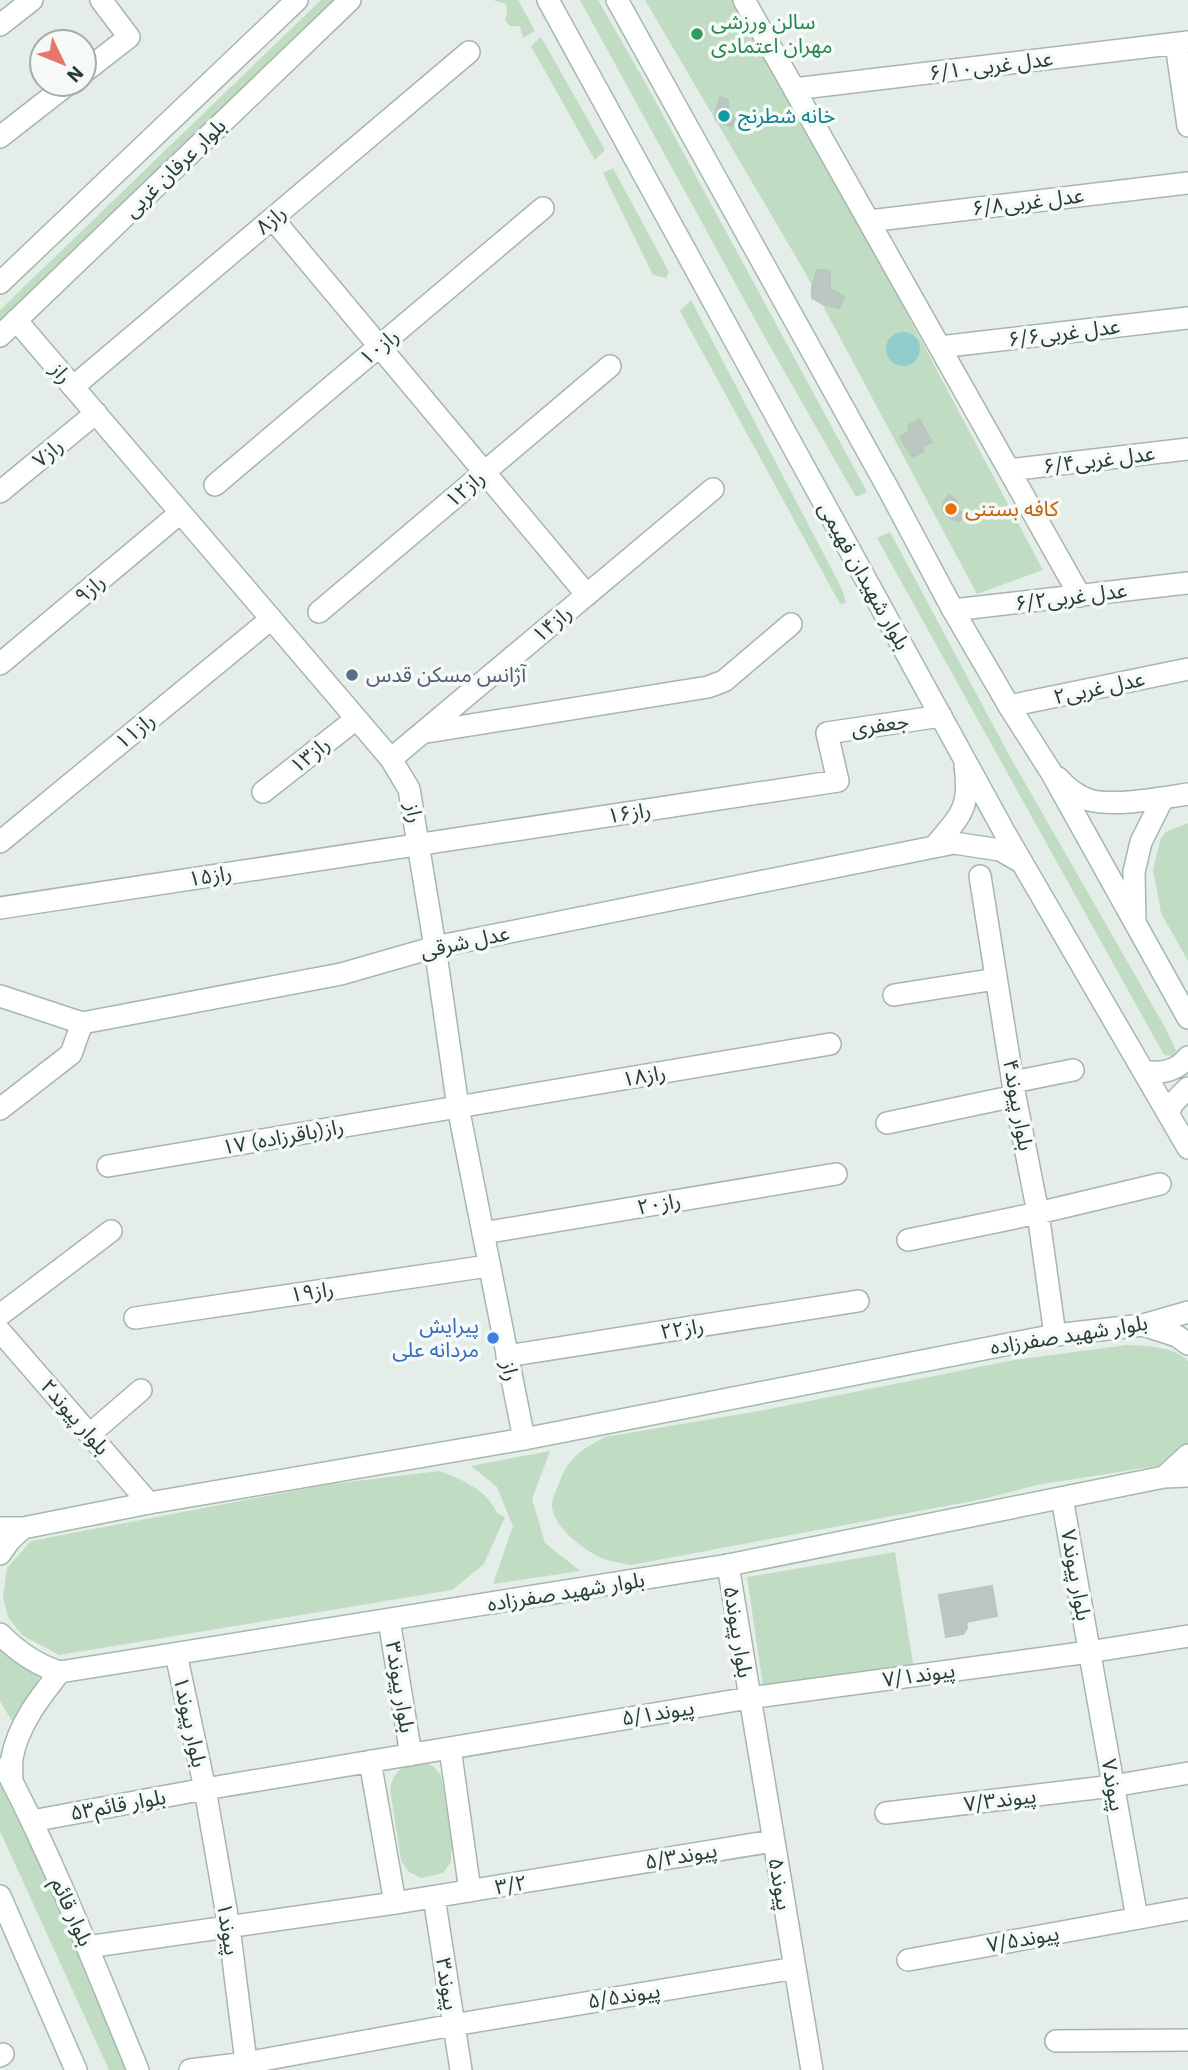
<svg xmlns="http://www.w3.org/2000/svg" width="1188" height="2070" font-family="'IBM Plex Sans','Noto Sans Arabic',sans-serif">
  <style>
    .green { fill: #c0dcc3 }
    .water { fill: #92cdcd }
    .building { fill: #bac8c1; stroke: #b8c6be; stroke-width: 2 }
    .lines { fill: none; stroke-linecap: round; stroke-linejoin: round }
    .street-casing { stroke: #a8b5ae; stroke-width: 24 }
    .secondary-casing { stroke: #a4b8ae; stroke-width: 24 }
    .street { stroke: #fff; stroke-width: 21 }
    .secondary { stroke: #fff; stroke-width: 21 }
    .leisure-dot { fill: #2e9e5b; stroke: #f5f9f7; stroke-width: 2.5 }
    .culture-dot { fill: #0f9aa8; stroke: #f5f9f7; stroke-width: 2.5 }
    .food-dot { fill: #e8710a; stroke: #f5f9f7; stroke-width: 2.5 }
    .service-dot { fill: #5c6f8a; stroke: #f5f9f7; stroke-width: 2.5 }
    .shop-dot { fill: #3f7fe0; stroke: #f5f9f7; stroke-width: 2.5 }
    .labels { text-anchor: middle; stroke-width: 7; stroke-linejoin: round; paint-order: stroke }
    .leisure-label { font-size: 21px; fill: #27864d; stroke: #f5f9f7; text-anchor: start }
    .street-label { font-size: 21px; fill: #253d33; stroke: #f5f9f7 }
    .culture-label { font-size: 21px; fill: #0d838f; stroke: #f5f9f7; text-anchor: start }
    .food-label { font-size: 21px; fill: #c56008; stroke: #f5f9f7; text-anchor: start }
    .service-label { font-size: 21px; fill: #4e5e75; stroke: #f5f9f7; text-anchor: start }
    .shop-label { font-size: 21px; fill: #366cbe; stroke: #f5f9f7; text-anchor: end }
  </style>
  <rect width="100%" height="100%" fill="#e5ede8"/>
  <path class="green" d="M321,0H339L0,326V310Z
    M493,0H518L535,31L523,38L520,26H510L505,20L507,12L506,4Z
    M580,0H598L645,82L867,492L856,497L763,334Z
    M645,0H737L803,118L1043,570L977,594L806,274Z
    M541,37L605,150L595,160L531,46Z
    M613,168L669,272L666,278L653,275L603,173Z
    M691,300L842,589L846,603L840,604L680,311Z
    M890,532L1009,755L1166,1029L1177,1053L1171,1056L1164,1055L877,538Z
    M1188,823V961L1161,913L1153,869L1161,838L1166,832Z
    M1127,1345C1147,1346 1173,1346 1188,1361V1444L1169,1464L1037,1485L983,1499L631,1565C622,1563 613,1562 604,1559C586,1552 554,1528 552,1507C552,1500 555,1492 558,1486C567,1459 581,1449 605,1437L759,1411L1014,1360Z
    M550,1451L532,1499L545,1543L580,1571L493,1584L513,1526L497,1487L471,1466Z
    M439,1471C462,1479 487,1490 497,1513L505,1517L484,1564L452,1590L59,1655L22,1635L8,1617L3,1597L7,1568L31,1541L324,1485Z
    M895,1552L914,1670L764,1693L747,1577Z
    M0,1646L41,1673L35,1686L12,1721L0,1701Z
    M424,1761L434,1767L441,1775L452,1843L451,1862L443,1873L421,1878L409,1872L401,1860L390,1789C394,1770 404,1763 424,1761Z
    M0,1785L76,1938L127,2070H109L0,1831Z"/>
  <path class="water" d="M886 349a17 17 0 1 1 34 0a17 17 0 1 1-34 0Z"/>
  <path class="building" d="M720,97L728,100V112L735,119L732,127L716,120V112Z
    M817,270L830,271V289L844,297L839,308L823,304L812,298V287Z
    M919,419L932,442L922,447L923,451L912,457L900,437L910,431L908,426Z
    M949,495L957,501L955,507L964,515L960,521L951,519L944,513L943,504Z
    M992,1586L997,1616L966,1622L967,1628L963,1634L946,1637L939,1595Z"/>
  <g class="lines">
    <defs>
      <path id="street" d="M744,0L1080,596
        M0,25L32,0
        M1176,44L1188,126
        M84,72L129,37L101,0
        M794,89L1188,42
        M0,137L68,84
        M273,219L587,595
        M869,221L1188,183
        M940,347L1188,318
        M73,387L469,52
        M1009,470L1188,449
        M215,485L543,208
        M0,492L96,413
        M953,610L1188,583
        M319,612L610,366
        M0,664L180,513
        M1009,706L1188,669
        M427,732L708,687L724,681L791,624
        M391,759L713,489
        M263,792L356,719
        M0,842L271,619
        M980,876L1015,1096L1038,1213L1055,1335
        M0,908L838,781L827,733L941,716
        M894,995L996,979
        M1013,1082L1073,1070
        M0,1109L71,1054L82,1023
        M887,1123L1015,1096
        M108,1166L830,1044
        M483,1233L836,1174
        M908,1240L1038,1213L1160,1184
        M0,1315L111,1231
        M135,1318L488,1266
        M0,1331L149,1503
        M507,1356L858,1301
        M90,1434L141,1390
        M728,1565L812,2070
        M389,1620L411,1755
        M176,1654L205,1789L229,1927L247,2070
        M450,1748L470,1891
        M370,1761L395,1903
        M886,1813L1113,1786L1188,1773
        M32,1821L205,1789L749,1698L1089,1652L1188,1636
        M434,1897L461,2070
        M87,1947L395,1903L773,1841
        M908,1960L1188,1909
        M1056,2041L1188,2040
        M0,2056L3,2054
        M190,2070L246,2063L453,2025L795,1968"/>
      <path id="secondary" d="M548,0L1006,835L1188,1148
        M617,0L890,492L953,610L1009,706L1051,772L1188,1018
        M0,283L297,0
        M16,320L391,759L409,789L435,947L458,1107L524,1439
        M0,336L350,0
        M1058,778C1067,788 1077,796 1089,800C1114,807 1162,798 1188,794
        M934,847C961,815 971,808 965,765
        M1135,923L1134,872L1141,842L1163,798
        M0,996L82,1023L341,974L435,947L954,843L1000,850L1021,862
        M1144,1071C1161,1074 1176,1072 1188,1057
        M1168,1114L1173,1103L1188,1088
        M1143,1325L1177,1336L1188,1344
        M1164,1477L1188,1455
        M1062,1498L1137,1918
        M0,1528H23L149,1503L524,1439L1055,1335L1143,1325L1188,1312
        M0,1554L10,1540L23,1528
        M0,1634C18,1652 36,1665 60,1672
        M5,1768C56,1865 96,1969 138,2070
        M12,1780C12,1773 11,1765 12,1758C18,1725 40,1697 60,1672L728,1565L1164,1477L1188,1476
        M0,1896L76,2070"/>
    </defs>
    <use href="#street" class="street-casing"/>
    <use href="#secondary" class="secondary-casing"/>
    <use href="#street" class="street"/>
    <use href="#secondary" class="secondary"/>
  </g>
  <circle class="leisure-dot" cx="697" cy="34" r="7"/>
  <circle class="culture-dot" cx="724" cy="116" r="7"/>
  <circle class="food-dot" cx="951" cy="509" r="7"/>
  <circle class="service-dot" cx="352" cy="675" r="7"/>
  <circle class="shop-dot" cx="493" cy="1338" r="7"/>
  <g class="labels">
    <g class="leisure-label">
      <text x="711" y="29">سالن ورزشی<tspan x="711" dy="24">مهران اعتمادی</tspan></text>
    </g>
    <g class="street-label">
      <text transform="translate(991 66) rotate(-7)" y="7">۶/۱۰عدل غربی</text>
      <text transform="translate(175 168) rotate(-44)" y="7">بلوار عرفان غربی</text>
      <text transform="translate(1028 202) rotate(-7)" y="7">۶/۸عدل غربی</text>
      <text transform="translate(271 220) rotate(-40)" y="7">راز۸</text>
      <text transform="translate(1064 333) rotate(-7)" y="7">۶/۶عدل غربی</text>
      <text transform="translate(379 347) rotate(-40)" y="7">راز۱۰</text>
      <text transform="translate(61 373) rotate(50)" y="7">راز</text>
      <text transform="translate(48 453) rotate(-40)" y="7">راز۷</text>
      <text transform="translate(1099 460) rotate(-7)" y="7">۶/۴عدل غربی</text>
      <text transform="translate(465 489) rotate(-40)" y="7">راز۱۲</text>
      <text transform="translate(864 576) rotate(61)" y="7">بلوار شهیدان فهیمی</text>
      <text transform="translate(90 589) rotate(-40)" y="7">راز۹</text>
      <text transform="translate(1071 597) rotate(-7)" y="7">۶/۲عدل غربی</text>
      <text transform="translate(552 624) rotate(-40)" y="7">راز۱۴</text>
      <text transform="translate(1099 688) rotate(-12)" y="7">عدل غربی۲</text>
      <text transform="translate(880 725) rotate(-8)" y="7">جعفری</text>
      <text transform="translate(135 731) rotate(-39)" y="7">راز۱۱</text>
      <text transform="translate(310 755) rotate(-39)" y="7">راز۱۳</text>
      <text transform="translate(414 813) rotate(79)" y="7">راز</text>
      <text transform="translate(629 813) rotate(-9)" y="7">راز۱۶</text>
      <text transform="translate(210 876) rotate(-9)" y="7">راز۱۵</text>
      <text transform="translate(465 942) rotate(-12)" y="7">عدل شرقی</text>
      <text transform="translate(644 1076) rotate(-10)" y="7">راز۱۸</text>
      <text transform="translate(1018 1105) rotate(80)" y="7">بلوار پیوند۴</text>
      <text transform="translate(283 1137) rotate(-10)" y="7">۱۷ راز(باقرزاده)</text>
      <text transform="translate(659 1204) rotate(-10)" y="7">راز۲۰</text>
      <text transform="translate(312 1292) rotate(-8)" y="7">راز۱۹</text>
      <text transform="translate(682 1329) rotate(-9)" y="7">راز۲۲</text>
      <text transform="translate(1069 1335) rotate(-9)" y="7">بلوار شهید صفرزاده</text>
      <text transform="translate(510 1371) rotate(78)" y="7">راز</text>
      <text transform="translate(75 1417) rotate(49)" y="7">بلوار پیوند۲</text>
      <text transform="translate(1076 1575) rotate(80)" y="7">بلوار پیوند۷</text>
      <text transform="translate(566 1592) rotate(-9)" y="7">بلوار شهید صفرزاده</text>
      <text transform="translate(738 1632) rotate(81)" y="7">بلوار پیوند۵</text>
      <text transform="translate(919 1675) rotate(-8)" y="7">پیوند۷/۱</text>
      <text transform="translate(400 1687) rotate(81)" y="7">بلوار پیوند۳</text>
      <text transform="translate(658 1713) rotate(-9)" y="7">پیوند۵/۱</text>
      <text transform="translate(190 1722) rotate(78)" y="7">بلوار پیوند۱</text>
      <text transform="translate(1113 1785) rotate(80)" y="7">پیوند۷</text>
      <text transform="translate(1000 1800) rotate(-7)" y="7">پیوند۷/۳</text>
      <text transform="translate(118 1805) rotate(-10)" y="7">بلوار قائم۵۳</text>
      <text transform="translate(681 1856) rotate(-10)" y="7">پیوند۵/۳</text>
      <text transform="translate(780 1884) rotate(80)" y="7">پیوند۵</text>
      <text transform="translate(511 1885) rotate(-9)" y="7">۳/۲</text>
      <text transform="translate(72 1912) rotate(66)" y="7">بلوار قائم</text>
      <text transform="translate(228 1929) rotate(81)" y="7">پیوند۱</text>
      <text transform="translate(1023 1939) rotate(-10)" y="7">پیوند۷/۵</text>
      <text transform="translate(447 1984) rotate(81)" y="7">پیوند۳</text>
      <text transform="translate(624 1996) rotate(-9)" y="7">پیوند۵/۵</text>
    </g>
    <g class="culture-label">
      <text x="738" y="123">خانه شطرنج</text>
    </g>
    <g class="food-label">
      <text x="965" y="516">کافه بستنی</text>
    </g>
    <g class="service-label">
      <text x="366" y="682">آژانس مسکن قدس</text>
    </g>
    <g class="shop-label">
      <text x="479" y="1333">پیرایش<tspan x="479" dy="24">مردانه علی</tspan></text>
    </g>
  </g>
  <g transform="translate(63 63) rotate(133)"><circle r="33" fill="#f5f9f7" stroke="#a2aea9" stroke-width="2"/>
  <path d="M0-5L12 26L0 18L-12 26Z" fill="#e77569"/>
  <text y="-10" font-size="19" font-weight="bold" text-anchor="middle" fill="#253d33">N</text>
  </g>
</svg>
